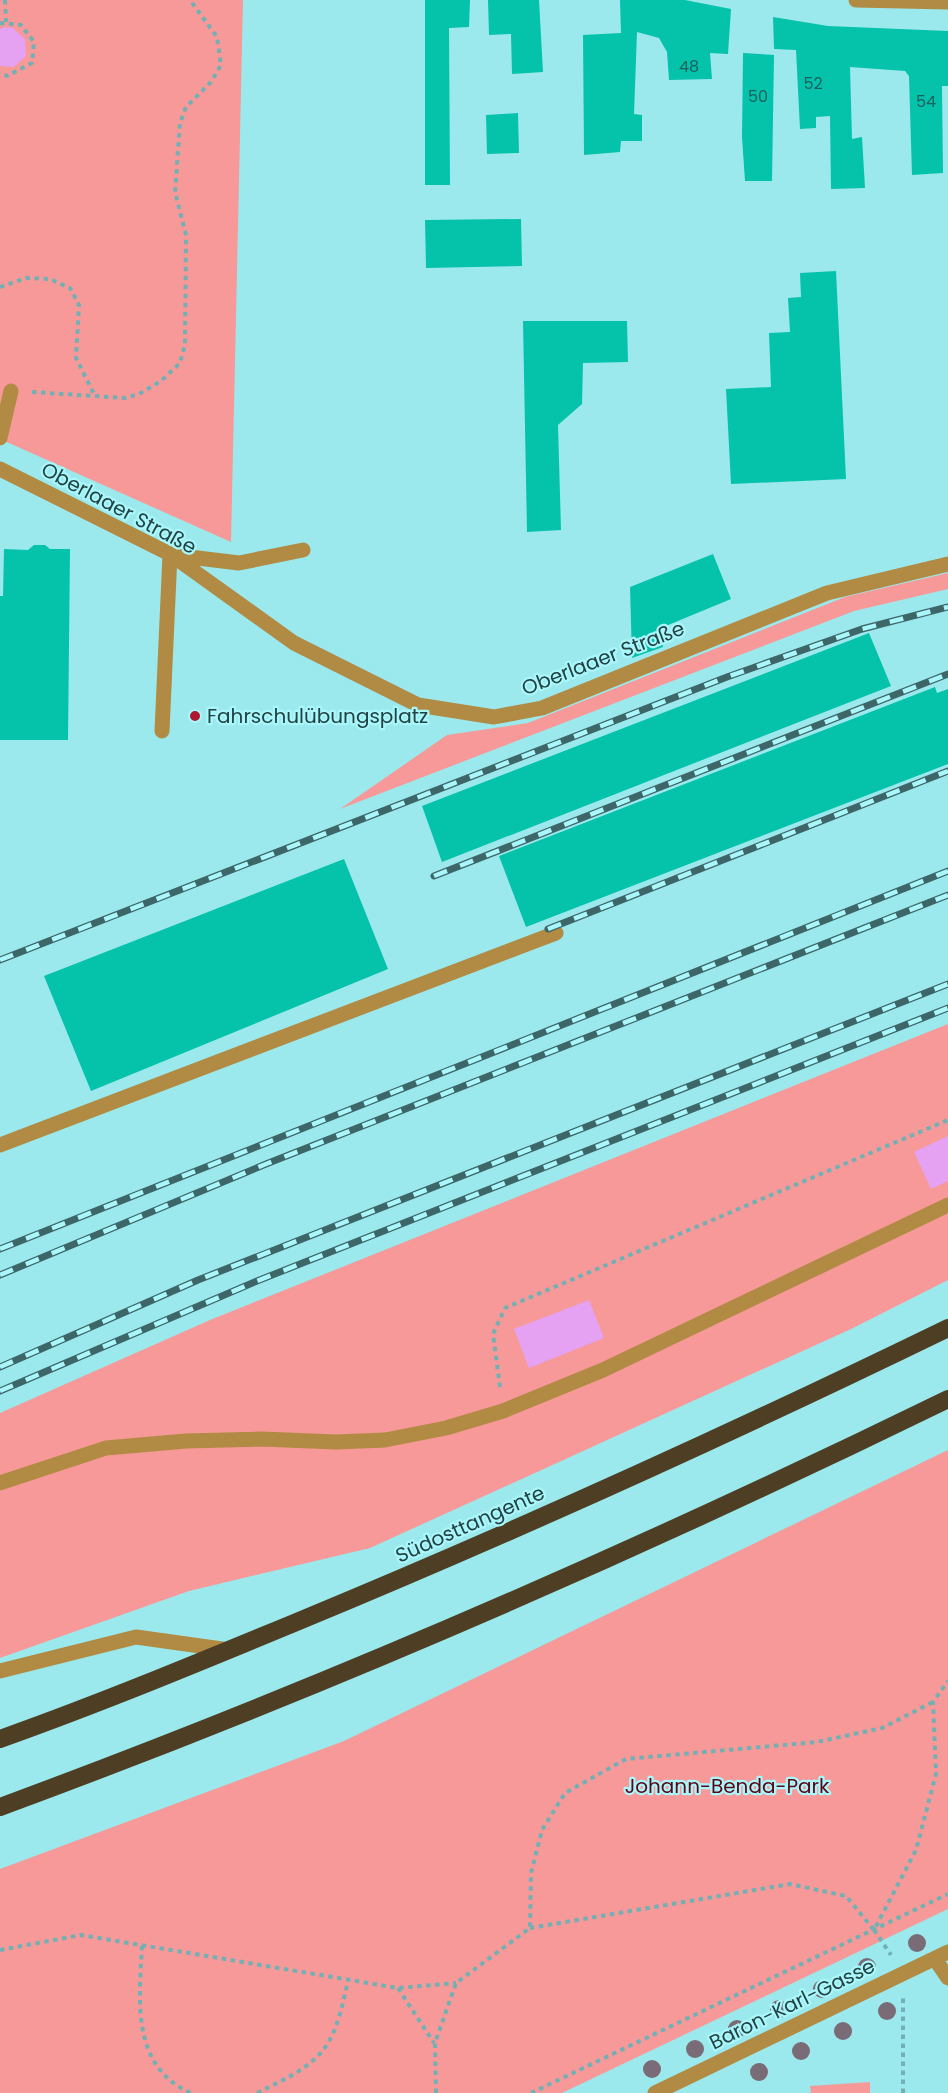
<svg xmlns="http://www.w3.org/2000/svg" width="948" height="2093" font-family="Poppins,sans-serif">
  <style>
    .green { fill: #f79998 }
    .water { fill: #e5a2f3 }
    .building { fill: #05c2ab }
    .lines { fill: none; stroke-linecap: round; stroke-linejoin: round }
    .path { stroke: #73b0b4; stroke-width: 4; stroke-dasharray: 4.5 4.5; stroke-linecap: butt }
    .minor { stroke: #b18a43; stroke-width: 15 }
    .highway { stroke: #4d3e24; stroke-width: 18 }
    .rail-casing { stroke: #3d6669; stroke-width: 7 }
    .rail { stroke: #a9f7fb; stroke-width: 4.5; stroke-dasharray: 14; stroke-linecap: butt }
    .tree { fill: #796c76 }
    .poi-dot { fill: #ad1930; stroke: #a9f7fb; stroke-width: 2 }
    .labels { text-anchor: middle; stroke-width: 4.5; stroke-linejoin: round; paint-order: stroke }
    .number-label { font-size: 16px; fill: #1b625e }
    .street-label { font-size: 20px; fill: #224244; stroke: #a9f7fb }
    .poi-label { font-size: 20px; fill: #224244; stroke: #a9f7fb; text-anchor: start }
    .park-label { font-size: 20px; fill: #5c0514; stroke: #a9f7fb }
  </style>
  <rect width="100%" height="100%" fill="#9ce9ed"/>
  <path class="green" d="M0,0H243L231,542L0,439Z
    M948,573V589L854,611L340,809L447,735L528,723L845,597Z
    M948,1024V1280L851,1329L370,1548L189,1591L0,1658V1413L210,1320Z
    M948,1450V1909L562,2093H0V1869L344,1741Z
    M870,2082V2093H811L810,2086Z"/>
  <path class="water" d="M5,27L13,28L25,39L26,56L14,67L0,66V29Z
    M948,1136V1181L931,1189L914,1152Z
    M589,1300L604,1338L529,1368L514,1329Z"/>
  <path class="building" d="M425,0H470L469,27L449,28L450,185H425Z
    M488,0H539L543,72L512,74L511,34L489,35Z
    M620,0H685L731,9L728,54L710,53L712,79L669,80L667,52L659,38L637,32L634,114L642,115V141H621L620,152L584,155L583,35L621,33Z
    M773,17L828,26L948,31V86H942L943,173L912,175L909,76L905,71L850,67L852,139L862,137L865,188L831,189L830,116L816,117V128L800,129L796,50L774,49Z
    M743,53L774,55L772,181H745L742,137Z
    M518,113L519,153L487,154L486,115Z
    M521,219L522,266L426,268L425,220Z
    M836,271L846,479L731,484L726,389L771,387L769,333L790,332L788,298L801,297L800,273Z
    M523,321H627L628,362L583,363L582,404L558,425L561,530L527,532Z
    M34,545H45L50,549H70L68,740H0V596H3L4,549L28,550Z
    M713,554L731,599L661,628L663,647L632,658L630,587Z
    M869,633L891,686L442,862L422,806Z
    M935,687L937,693L948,689V764L526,927L499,856Z
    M344,859L388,969L91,1091L44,976Z"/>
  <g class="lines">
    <path class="path" d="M5,0L6,22
      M0,23L21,25L34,42L32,63L7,76L0,73
      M0,287L26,278L50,279L70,288L79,305L76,358L95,396
      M32,392L125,398L139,394L161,381L180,363L185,345L186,235L175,192L180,123L186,107L211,82L221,65L217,37L190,0
      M500,1387L493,1334L505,1308L948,1120
      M530,1928L790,1884L846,1896L874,1930L916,1850L936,1774L933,1702L948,1681
      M874,1930L891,1955
      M142,1946C139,2001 131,2067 191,2093
      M0,1950L81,1935L398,1988L456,1983
      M398,1988L434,2043
      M257,2093C323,2061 333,2053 348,1980
      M436,2093L435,2043L456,1983L530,1928L531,1873L542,1830L565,1793L626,1759L817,1742L882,1728L933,1702
      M531,2093L948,1894
      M903,2093V1998"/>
    <path class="minor" d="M856,0L948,2
      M0,438L11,391
      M0,469L170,554L294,643L418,705L494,717L542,708L827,593L948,564
      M173,555L239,563L303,550
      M162,731L170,554
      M0,1145L556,933
      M0,1483L106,1448L186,1441L262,1439L336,1442L385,1440L446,1428L503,1411L603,1370L948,1205
      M0,1671L136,1637L229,1650
      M935,1959L948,1978
      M655,2093L948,1952"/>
    <path class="highway" d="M0,1739C101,1703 200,1662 299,1621C519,1530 734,1432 948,1328
      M0,1807C323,1688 639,1550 948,1399"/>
    <defs>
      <path id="rail" d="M434,876L948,674
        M548,929L948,771
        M0,960L727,677L862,629L948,607
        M0,1249L948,871
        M0,1275L266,1164L948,895
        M0,1367L198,1280L948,984
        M0,1391L257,1281L948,1008"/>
    </defs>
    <use href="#rail" class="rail-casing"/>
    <use href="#rail" class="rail"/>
  </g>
  <g class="tree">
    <circle cx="917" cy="1943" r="9"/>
    <circle cx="867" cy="1967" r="9"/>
    <circle cx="822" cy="1989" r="9"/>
    <circle cx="779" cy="2009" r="9"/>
    <circle cx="887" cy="2011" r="9"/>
    <circle cx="737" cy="2029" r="9"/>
    <circle cx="843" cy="2031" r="9"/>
    <circle cx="695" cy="2049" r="9"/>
    <circle cx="801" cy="2051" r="9"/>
    <circle cx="652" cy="2069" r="9"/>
    <circle cx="759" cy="2072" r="9"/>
  </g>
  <circle class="poi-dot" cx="195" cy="716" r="6"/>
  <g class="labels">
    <g class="number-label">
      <text x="689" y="72">48</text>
      <text x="813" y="89">52</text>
      <text x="758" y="102">50</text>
      <text x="926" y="107">54</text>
    </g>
    <g class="street-label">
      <text transform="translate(119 508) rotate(28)" y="7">Oberlaaer Straße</text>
      <text transform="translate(603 658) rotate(-21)" y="7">Oberlaaer Straße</text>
      <text transform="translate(470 1524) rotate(-24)" y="7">Südosttangente</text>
      <text transform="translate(792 2004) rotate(-26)" y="7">Baron-Karl-Gasse</text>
    </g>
    <g class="poi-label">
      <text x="207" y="723">Fahrschulübungsplatz</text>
    </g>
    <g class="park-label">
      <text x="727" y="1793">Johann-Benda-Park</text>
    </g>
  </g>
</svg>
